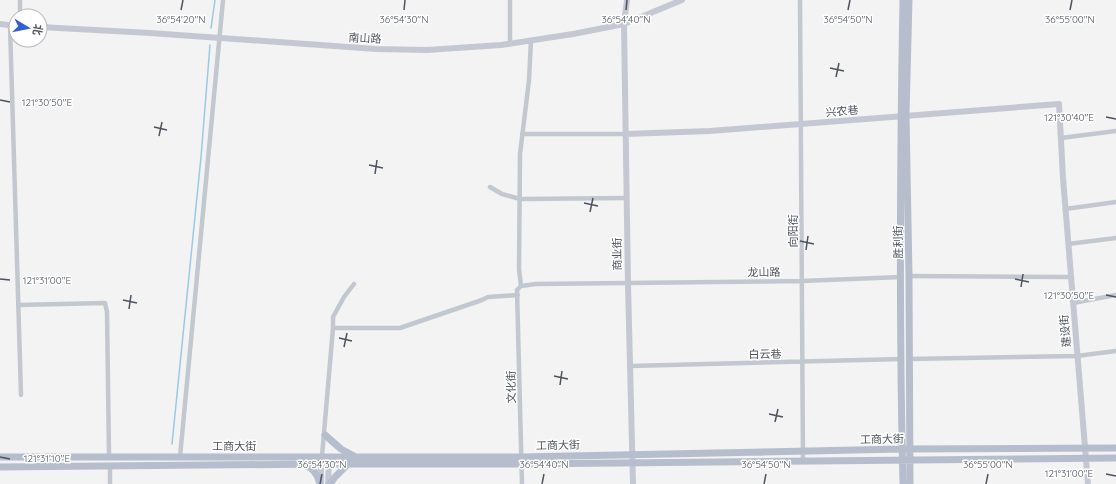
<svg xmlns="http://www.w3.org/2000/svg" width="1116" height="484" font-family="Quicksand,'Noto Sans SC',sans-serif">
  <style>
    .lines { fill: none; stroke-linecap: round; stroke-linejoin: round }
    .stream { stroke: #9acae3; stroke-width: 1.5 }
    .street { stroke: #c2c8cf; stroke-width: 4.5 }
    .secondary { stroke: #c3c8d3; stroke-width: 6 }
    .primary { stroke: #b6becd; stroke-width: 7 }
    .ticks { fill: none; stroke: #4c535e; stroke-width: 1.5 }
    .labels { text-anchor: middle; stroke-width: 3; stroke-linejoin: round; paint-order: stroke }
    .street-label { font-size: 11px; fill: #4c535e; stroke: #fff }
    .ticks-label { font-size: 10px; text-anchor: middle; fill: #4c535e; stroke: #fff; stroke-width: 3; stroke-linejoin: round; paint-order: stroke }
  </style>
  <rect width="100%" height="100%" fill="#f4f3f3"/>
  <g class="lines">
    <path class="stream" d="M211,28L215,0
      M172,444L201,157L210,45"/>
    <path class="street" d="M510,0V43
      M800,0L803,462
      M20,16V0
      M10,25L21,395
      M522,134H626
      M1061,138L1116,131
      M490,187L502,194L520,199L627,198
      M1065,209L1116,202
      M1068,244L1116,238
      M909,276L1071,277
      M521,286L519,269L520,154L529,80L531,40
      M1073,303L1116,295
      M18,305L105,303L107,312L109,456
      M333,328H400L482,300L488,297L518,295
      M909,359L1077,356L1116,351
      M630,366L902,359
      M322,456L333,328V317L344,297L354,284
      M180,457L223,0
      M110,466V484
      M522,484L517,290L521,286L536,284L802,281L901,277"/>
    <path class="secondary" d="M627,0L624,24L628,284L633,484
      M0,24L16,26
      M40,27L150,33L376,49L427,50L501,45L573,34L624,24L682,0
      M626,134L710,131L1059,104L1063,178L1088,484
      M321,482V460
      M328,484L329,460"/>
    <path class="primary" d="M909,0L906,115L909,276L910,484
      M325,435L341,449L354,456
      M0,457H521L902,449L1116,448
      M304,465C313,468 318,474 320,484
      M0,467L321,464H522L1116,458
      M330,484L335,477L348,464
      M903,484C899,323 900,161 903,0"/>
  </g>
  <path class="ticks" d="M181,10L183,0M404,10L405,0M626,10L627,0M848,10L850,0M1070,10L1072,0M830,68L844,71M836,77L839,63M0,100L10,102M1106,117L1116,119M154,127L167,130M159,136L162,122M369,165L383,168M375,174L377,160M584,203L598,206M590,212L593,198M800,241L814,244M806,250L808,236M0,279L10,280M1015,279L1029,282M1021,287L1023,274M1106,295L1116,297M123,300L137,303M129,309L131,295M339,338L352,341M344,347L347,333M554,376L568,379M560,385L562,371M769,414L783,417M775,422L778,409M0,457L10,459M1106,474L1116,476M320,484L322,474M542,484L544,474M764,484L766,474M986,484L988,474"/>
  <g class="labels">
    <g class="street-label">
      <text transform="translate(365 38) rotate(3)" y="4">南山路</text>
      <text transform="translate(842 111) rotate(-5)" y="4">兴农巷</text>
      <text transform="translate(793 231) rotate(-90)" y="4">向阳街</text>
      <text transform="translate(898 242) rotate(-91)" y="4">胜利街</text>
      <text transform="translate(617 254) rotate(-91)" y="4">商业街</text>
      <text transform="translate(764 272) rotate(-1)" y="4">龙山路</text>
      <text transform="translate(1065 331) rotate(-95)" y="4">建设街</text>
      <text transform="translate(765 354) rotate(-1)" y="4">白云巷</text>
      <text transform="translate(511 387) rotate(-91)" y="4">文化街</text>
      <text transform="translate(882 439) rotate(-1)" y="4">工商大街</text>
      <text transform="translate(558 445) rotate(-1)" y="4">工商大街</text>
      <text x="234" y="450">工商大街</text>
    </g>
  </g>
  <g class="ticks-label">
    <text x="181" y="23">36°54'20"N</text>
    <text x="404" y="23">36°54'30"N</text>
    <text x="626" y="23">36°54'40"N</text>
    <text x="848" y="23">36°54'50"N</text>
    <text x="1070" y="23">36°55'00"N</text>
    <text x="47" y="106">121°30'50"E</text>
    <text x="1069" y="121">121°30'40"E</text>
    <text x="47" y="284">121°31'00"E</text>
    <text x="1069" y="299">121°30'50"E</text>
    <text x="47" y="462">121°31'10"E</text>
    <text x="322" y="468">36°54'30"N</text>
    <text x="544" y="468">36°54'40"N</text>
    <text x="766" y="468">36°54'50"N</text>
    <text x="988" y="468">36°55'00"N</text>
    <text x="1069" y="477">121°31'00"E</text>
  </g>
  <g transform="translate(28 28) rotate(100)"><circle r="19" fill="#ffffff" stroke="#b7babf"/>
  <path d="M0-3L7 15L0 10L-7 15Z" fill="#3060d1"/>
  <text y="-6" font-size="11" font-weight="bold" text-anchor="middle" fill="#4c535e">北</text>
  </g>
</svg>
